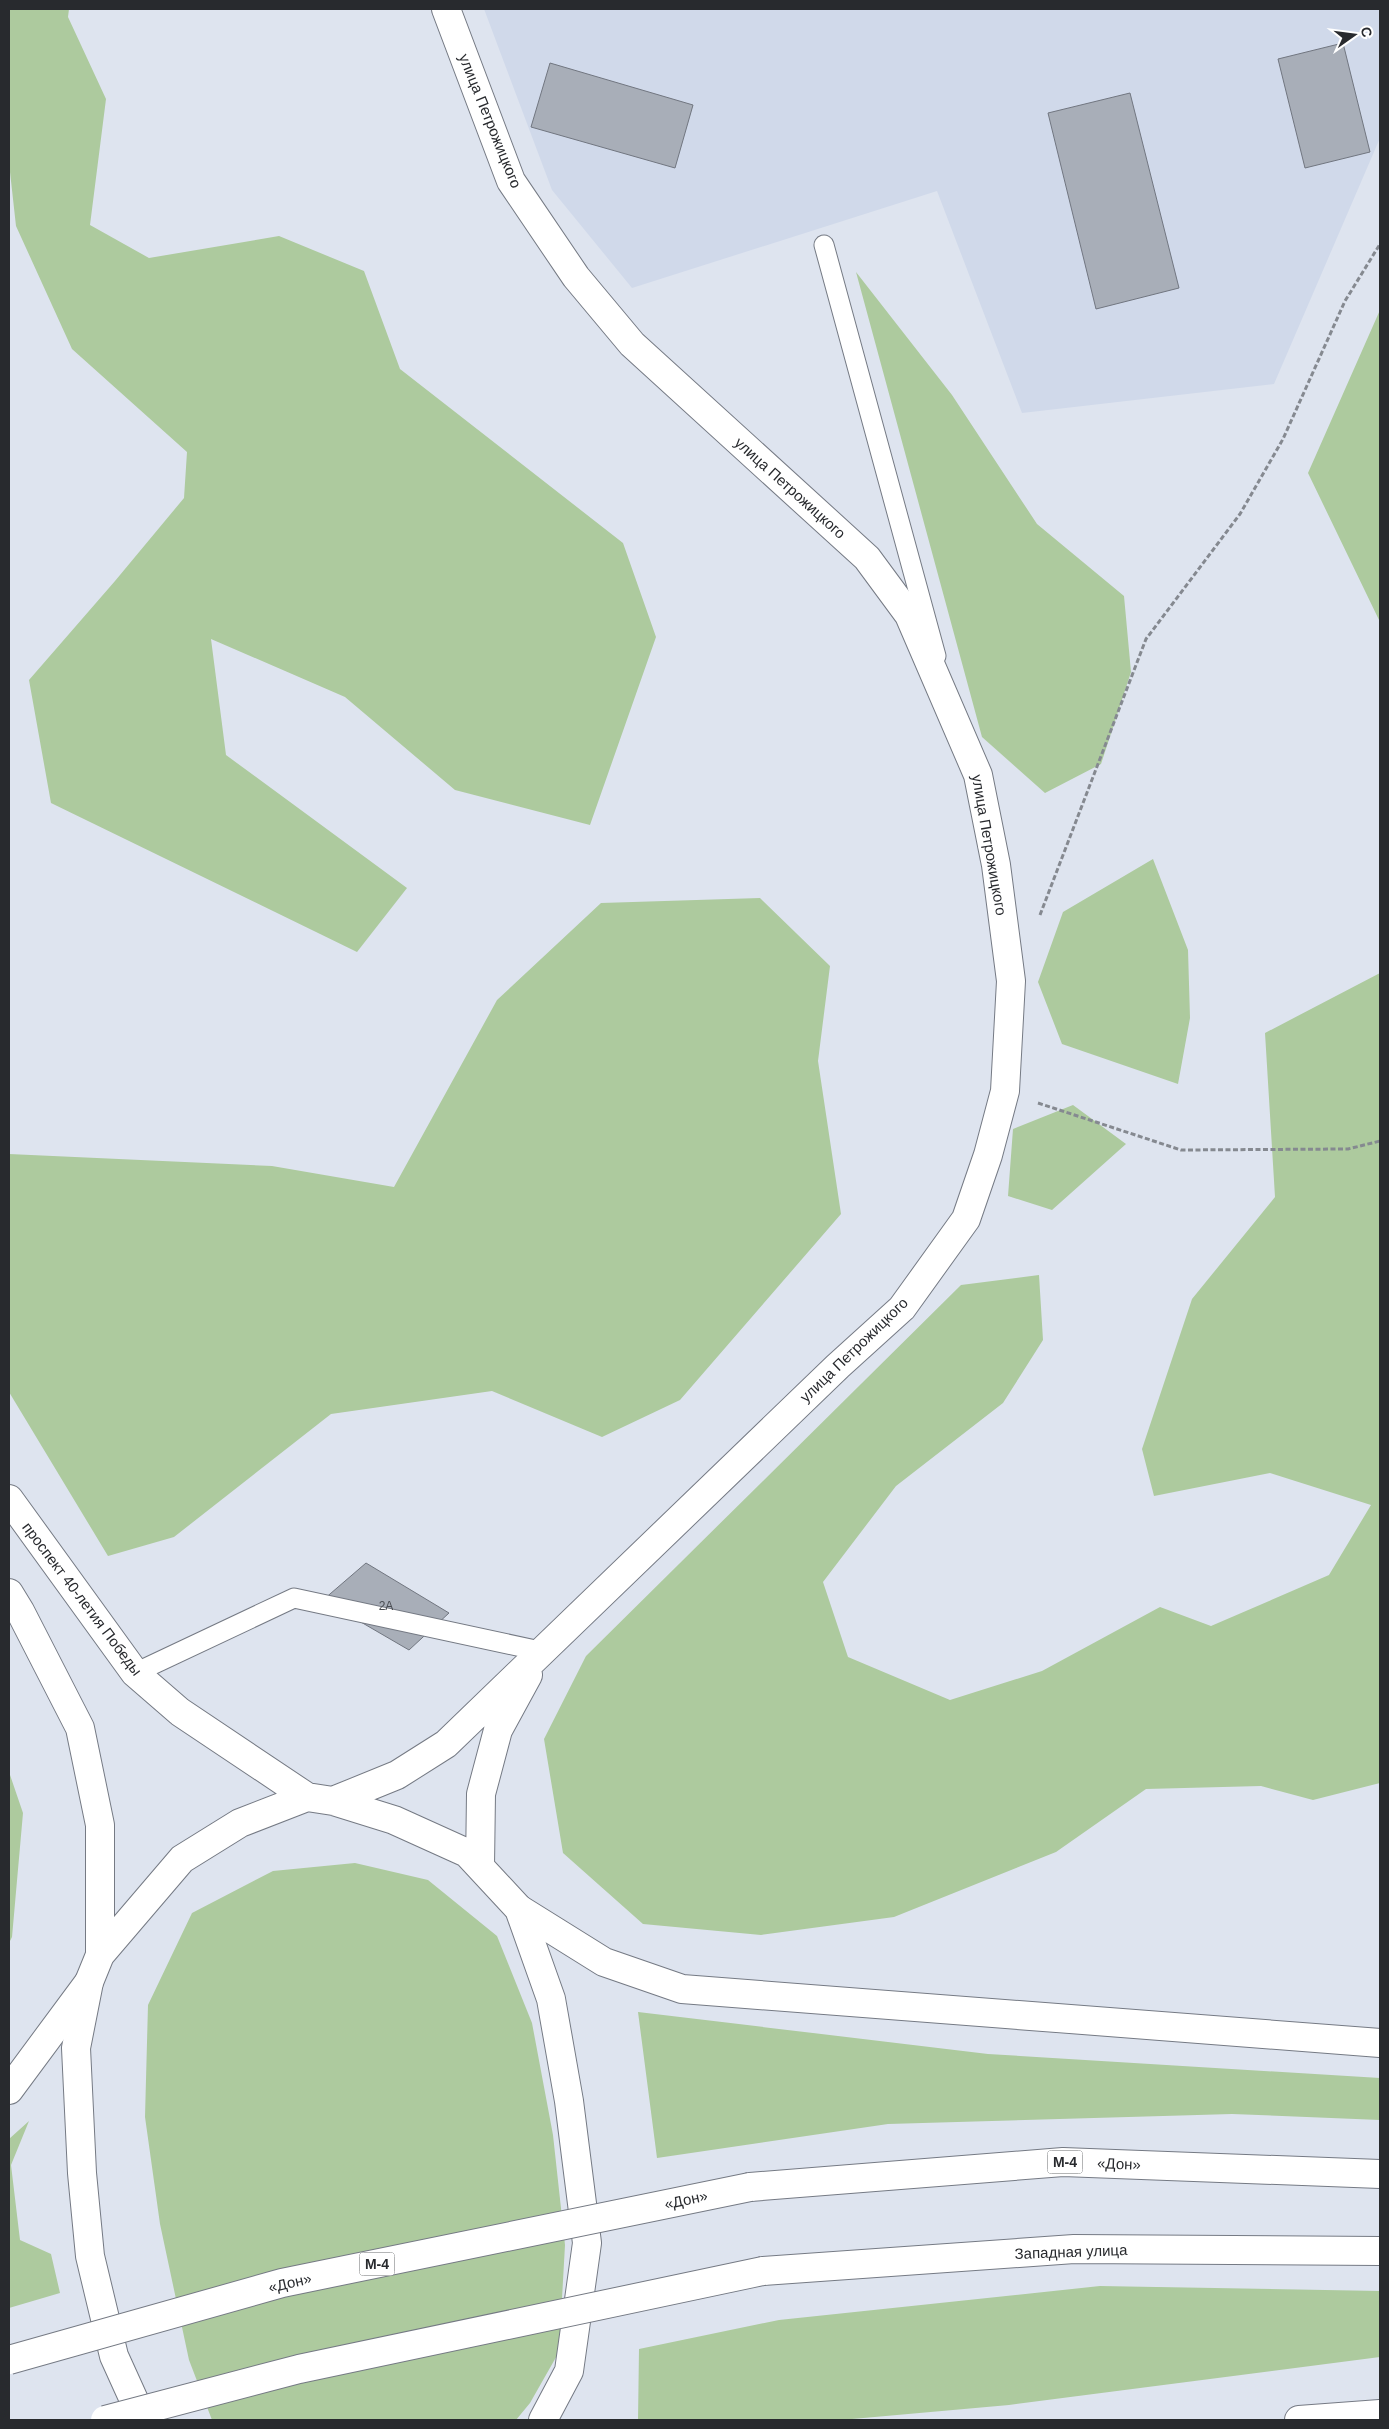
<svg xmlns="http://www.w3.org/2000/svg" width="1389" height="2429" font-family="Arial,sans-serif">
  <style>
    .built { fill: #d0d9ea }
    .green { fill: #adca9e }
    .building { fill: #a8aeb8; stroke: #717680 }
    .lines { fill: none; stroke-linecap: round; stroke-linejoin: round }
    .lane-casing { stroke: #757a84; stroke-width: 21 }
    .secondary-casing { stroke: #757a84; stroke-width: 30 }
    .primary-casing { stroke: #757a84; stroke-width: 30 }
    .path { stroke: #858990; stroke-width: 3; stroke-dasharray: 5 2.5; stroke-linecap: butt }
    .lane { stroke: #fff; stroke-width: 19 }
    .secondary { stroke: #fff; stroke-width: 28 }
    .primary { stroke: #fff; stroke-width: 28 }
    .primary-bridge-casing { stroke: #757a84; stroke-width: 30; stroke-linecap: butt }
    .primary-bridge { stroke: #fff; stroke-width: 28 }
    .labels { text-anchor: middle; stroke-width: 5; stroke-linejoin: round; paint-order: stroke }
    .number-label { font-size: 12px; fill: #484b50 }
    .shield { fill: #fff; stroke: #686a6d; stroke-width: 1 }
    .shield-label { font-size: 14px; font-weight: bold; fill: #282a2e }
    .street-label { font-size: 15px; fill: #282a2e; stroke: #fff }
  </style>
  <rect width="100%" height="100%" fill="#dee4ef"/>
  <path class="built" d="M484,9H1380V138L1274,384L1022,413L937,191L632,288L552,190Z"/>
  <path class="green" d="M9,9H69L68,17L106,99L90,225L149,258L279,236L364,271L400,369L623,543L656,637L590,825L455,790L345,697L211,639L226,755L407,888L357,952L51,803L29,680L115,581L184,498L187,452L72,349L16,226L9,163Z
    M856,272L952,395L1037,524L1124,596L1131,672L1101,764L1045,793L982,737Z
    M1380,310V622L1308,473Z
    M1153,859L1188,950L1190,1018L1178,1084L1062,1044L1038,982L1063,912Z
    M760,898L830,966L818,1061L841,1214L680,1400L602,1437L492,1391L331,1414L174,1537L108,1556L9,1392V1154L272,1166L394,1187L497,1000L601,903Z
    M1380,973V1783L1313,1800L1261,1786L1146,1789L1056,1852L894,1917L761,1935L643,1924L563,1853L544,1739L586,1656L961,1285L1039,1275L1043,1340L1003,1403L896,1486L823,1582L848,1657L950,1700L1042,1671L1160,1607L1211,1626L1329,1575L1371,1505L1270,1473L1154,1496L1142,1449L1192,1299L1275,1197L1265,1033Z
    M1073,1105L1126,1144L1052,1210L1008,1196L1013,1129Z
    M9,1772L23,1813L12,1937L9,1943Z
    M355,1863L428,1880L497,1936L532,2023L553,2135L565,2245L559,2352L530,2403L516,2420H212L189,2360L160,2224L145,2117L148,2005L192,1913L273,1871Z
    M638,2012L988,2054L1380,2078V2120L1232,2114L888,2124L657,2158Z
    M29,2121L11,2165L20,2240L51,2254L60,2293L9,2308V2139Z
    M1100,2286L1380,2291V2357L1009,2405L841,2420H638L639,2349L779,2320Z"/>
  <path class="building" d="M1343,43L1370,152L1305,168L1278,59Z
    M550,63L693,105L675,168L531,127Z
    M1130,93L1179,288L1096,309L1048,113Z
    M366,1563L449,1613L409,1650L323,1600Z"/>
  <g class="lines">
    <defs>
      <path id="lane" d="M824,245L936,656
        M135,1673L294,1598L540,1651"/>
      <path id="secondary" d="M9,1499L135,1673L180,1712L307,1797
        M9,1593L20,1611L80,1728L100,1825V1955
        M333,1801L397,1775L446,1744L838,1366L902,1308L966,1219L988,1155L1005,1091L1011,981L996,865L978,775L909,615L867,558L632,344L576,277L511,181L446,9
        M480,1866L481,1794L498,1730L528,1675
        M143,2420L114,2356L90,2256L82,2173L76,2048L89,1982L100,1955L182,1859L240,1823L307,1797L333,1801L394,1820L467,1853L519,1909L551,1999L569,2101L587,2243L569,2371L543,2420"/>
      <path id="primary" d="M519,1909L604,1962L682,1989L1380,2043
        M9,2090L89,1982
        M750,2187L1063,2162L1380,2174
        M763,2271L1074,2249L1380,2251
        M1299,2420L1380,2414"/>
    </defs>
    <use href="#lane" class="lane-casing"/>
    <use href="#secondary" class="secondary-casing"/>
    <use href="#primary" class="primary-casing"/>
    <path class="path" d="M1040,915L1146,639L1240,514L1283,439L1345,301L1380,244
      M1038,1103L1181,1150L1348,1149L1380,1141"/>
    <use href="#lane" class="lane"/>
    <use href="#secondary" class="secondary"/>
    <use href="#primary" class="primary"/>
    <defs>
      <path id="primary-bridge" d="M9,2360L282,2283L750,2187
        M105,2420L299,2369L763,2271"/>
    </defs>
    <use href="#primary-bridge" class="primary-bridge-casing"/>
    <use href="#primary-bridge" class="primary-bridge"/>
  </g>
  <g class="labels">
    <g class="number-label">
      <text x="386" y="1610">2А</text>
    </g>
    <g class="shield">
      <rect x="1047.5" y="2150.5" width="35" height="23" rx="4"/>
      <rect x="359.5" y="2252.5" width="35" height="23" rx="4"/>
    </g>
    <g class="shield-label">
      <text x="1065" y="2167">М-4</text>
      <text x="377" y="2269">М-4</text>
    </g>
    <g class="street-label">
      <text transform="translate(490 121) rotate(68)" y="5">улица Петрожицкого</text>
      <text transform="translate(790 488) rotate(42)" y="5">улица Петрожицкого</text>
      <text transform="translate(989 845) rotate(80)" y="5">улица Петрожицкого</text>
      <text transform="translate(854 1350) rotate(-44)" y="5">улица Петрожицкого</text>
      <text transform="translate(82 1599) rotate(53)" y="5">проспект 40-летия Победы</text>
      <text transform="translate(1119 2164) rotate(2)" y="5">«Дон»</text>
      <text transform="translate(686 2200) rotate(-12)" y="5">«Дон»</text>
      <text transform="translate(1071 2252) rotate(-2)" y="5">Западная улица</text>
      <text transform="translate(290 2283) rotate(-13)" y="5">«Дон»</text>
    </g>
  </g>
  <rect width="1389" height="2429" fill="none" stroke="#282a2e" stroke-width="20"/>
  <g transform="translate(1354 35) rotate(76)" stroke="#ffffff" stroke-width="4" paint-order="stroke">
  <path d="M0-4L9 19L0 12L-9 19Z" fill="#282a2e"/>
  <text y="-8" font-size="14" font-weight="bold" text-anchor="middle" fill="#282a2e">С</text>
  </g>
</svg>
